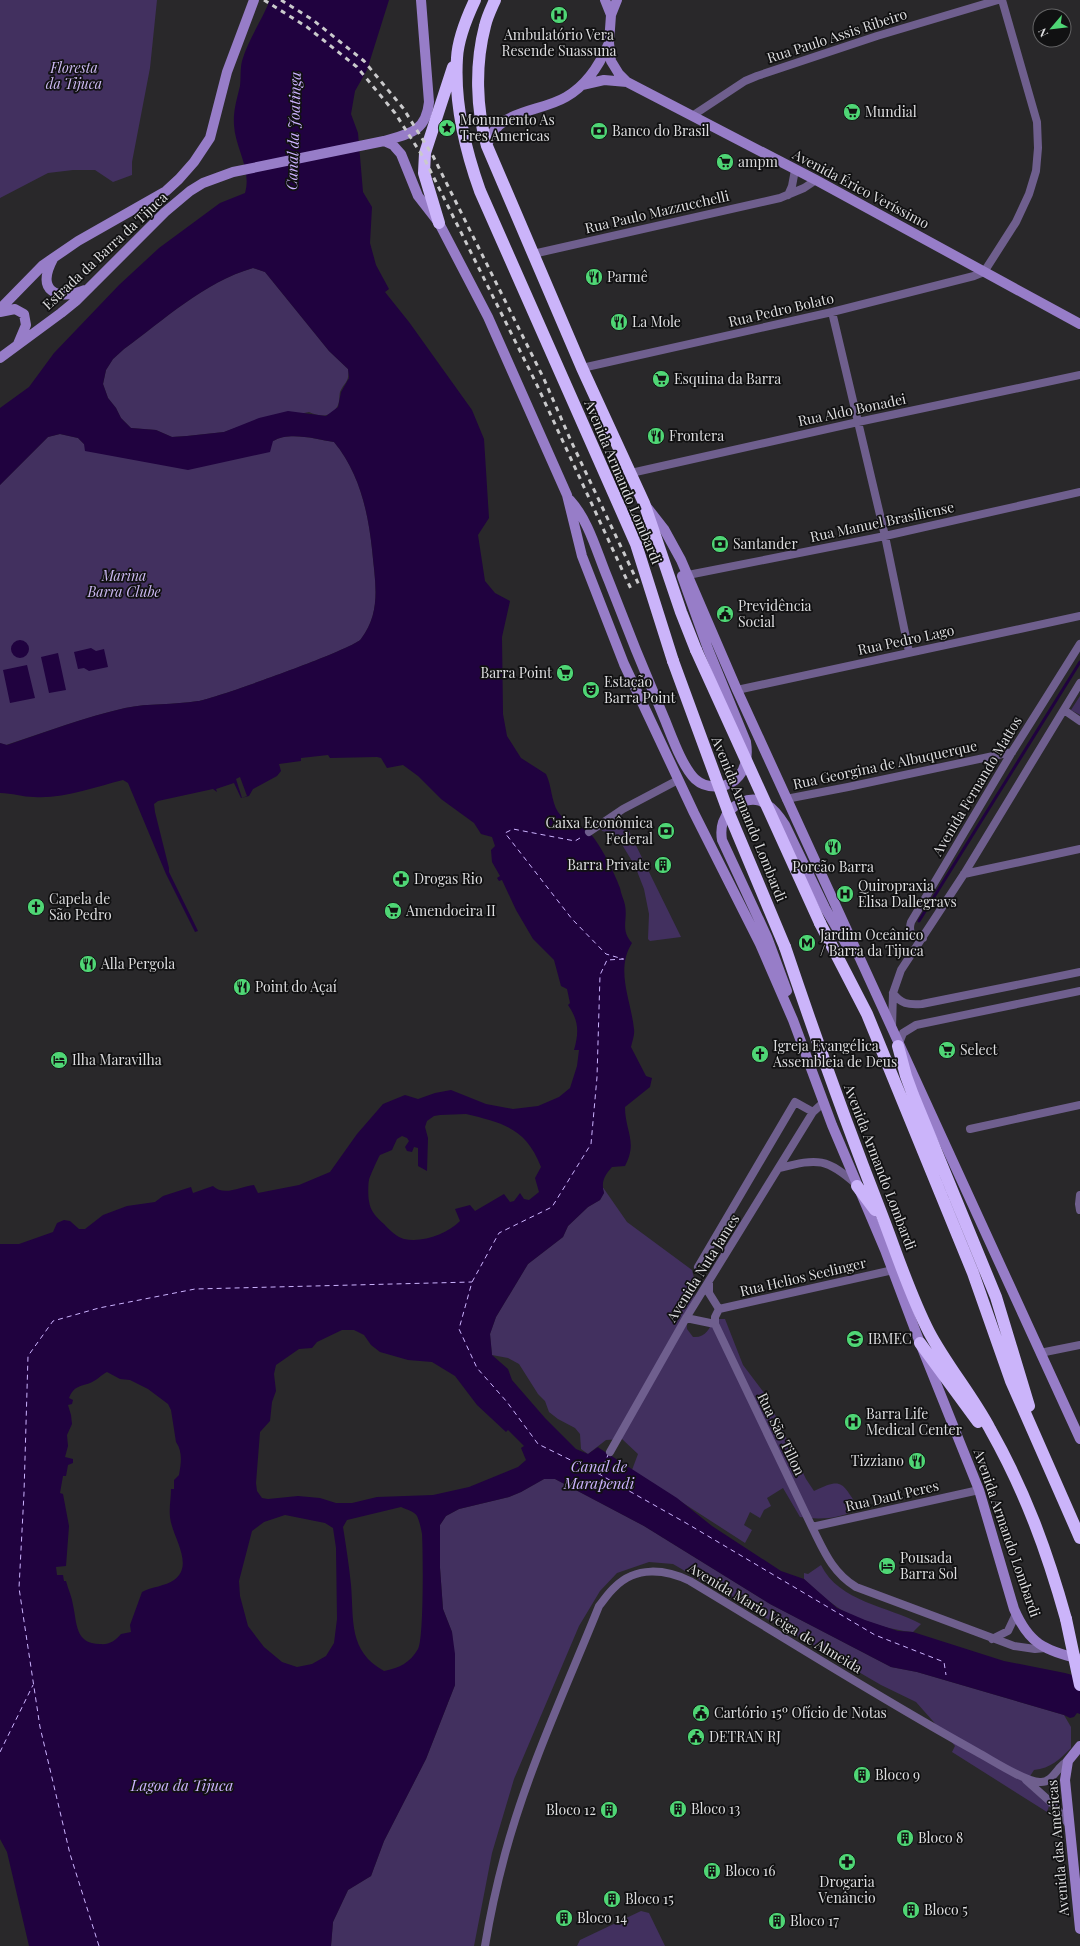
<svg xmlns="http://www.w3.org/2000/svg" width="1080" height="1946" font-family="'Playfair Display',serif">
  <style>
    .green { fill: #42305f }
    .water { fill: #20023f; fill-rule: evenodd }
    .pier { fill: #29282a }
    .lines { fill: none; stroke-linecap: round; stroke-linejoin: round }
    .stream { stroke: #20023f; stroke-width: 3 }
    .ferry { stroke: #ccb3ff; stroke-width: 1; stroke-dasharray: 5 4; stroke-linecap: butt }
    .street { stroke: #6f5f8e; stroke-width: 8 }
    .secondary { stroke: #977dc8; stroke-width: 10 }
    .highway { stroke: #cbb4fa; stroke-width: 12 }
    .rail { stroke: #cacacc; stroke-width: 3; stroke-dasharray: 5 5; stroke-linecap: butt }
    .highway-bridge { stroke: #cbb4fa; stroke-width: 12 }
    .labels { text-anchor: middle; stroke-width: 3.5; stroke-linejoin: round; paint-order: stroke }
    .poi-label { font-size: 14px; fill: #dddddf; stroke: #111112; text-anchor: start }
    .street-label { font-size: 14px; fill: #dddddf; stroke: #111112 }
    .park-label { font-size: 14px; font-style: italic; fill: #cdbaf3; stroke: #111112 }
    .water-label { font-size: 15px; font-style: italic; fill: #ccb3ff; stroke: #111112 }
  </style>
  <rect width="100%" height="100%" fill="#29282a"/>
  <path class="green" d="M0,0H157L150,68L132,162V175L113,182L95,170H73L48,173L0,198Z
    M253,268L265,272L329,351L348,369C350,382 344,382 340,392C339,396 340,403 337,407C330,418 320,417 309,412L238,427L224,432L187,436L172,437L156,430L131,428L121,418L116,408L108,398L103,384L106,370L113,359L124,349C164,320 204,282 253,268Z
    M60,434L78,438L84,444L273,441C289,431 316,439 334,442C359,472 368,511 372,549C375,582 382,611 361,639C356,648 214,699 198,701C174,705 149,703 125,708C85,717 46,732 6,745L0,743V485L48,437Z
    M1080,696V715L1071,710Z
    M621,815L681,937L650,941L648,939L649,914L644,889L635,866L618,838L611,833L602,831L601,828Z
    M602,1186L627,1222L692,1270L696,1286L694,1298L686,1314L687,1329L693,1337C706,1338 709,1329 714,1319H725L743,1365L765,1394L806,1479L814,1491C844,1476 842,1484 859,1508C841,1519 820,1520 800,1517L783,1488L767,1498L771,1506L764,1510L760,1518L750,1512L744,1525L752,1530L745,1543L632,1470L638,1454L622,1439L606,1440L588,1454L581,1449L580,1434L575,1428L558,1419L549,1412L545,1401L538,1394L519,1364L508,1358L492,1355L490,1334L496,1317L528,1264L563,1237L568,1226L588,1207L600,1200L604,1193Z
    M544,1479H555L644,1526L770,1604L891,1667L917,1672L1064,1715L1071,1727V1748C1059,1760 1051,1768 1034,1770L1025,1784L1049,1806L1047,1812L952,1752L955,1746L916,1702L881,1685L673,1564L649,1562L617,1573L600,1591L579,1626L514,1779L492,1853L474,1946H331L333,1922L348,1890L371,1876L384,1841L426,1759L455,1685L452,1632L443,1609L440,1568V1525L446,1516L459,1509L509,1497L521,1492Z
    M821,1565C839,1602 888,1606 921,1624L913,1632C890,1630 856,1620 837,1607C825,1599 814,1588 804,1579V1573L808,1574Z
    M641,1911L649,1913L665,1946H577L580,1940Z"/>
  <path class="water" d="M270,0H389L367,70L355,91L351,114L358,133L363,192L372,207L370,243L376,265L389,289L385,292L409,322L472,410L484,439L489,518L478,535L485,581L495,593L510,601L502,637L503,714L507,736L521,758L546,774C552,786 551,801 558,812C565,822 577,824 586,830C598,838 615,874 620,888C621,894 624,900 625,905C628,921 620,929 632,943C615,970 631,1000 634,1029C635,1035 632,1042 631,1047L646,1076L652,1078L650,1087L625,1107C625,1131 638,1142 625,1166L612,1167C604,1176 601,1182 604,1193L600,1200L588,1207L568,1226L563,1237L528,1264L496,1317L490,1334L492,1355L508,1369L512,1380L545,1418L576,1449L588,1454L598,1447L599,1448L677,1498L712,1526L781,1571L804,1579L837,1608L865,1620L898,1631L913,1632L1004,1661L1065,1673L1080,1677V1714L1077,1713L1074,1717L1070,1718L1064,1715L917,1672L891,1667L770,1604L644,1526L555,1479H544L521,1492L509,1497L459,1509L446,1516L440,1525V1568L443,1609L452,1632L455,1654V1685L426,1759L384,1841L371,1876L348,1890L333,1922L331,1946H29L7,1852L0,1839V1244H19L53,1232L57,1223L64,1220L70,1221L79,1229H85L103,1215L127,1206L155,1202L163,1196L191,1187L193,1193L213,1186C224,1197 241,1186 254,1185L258,1193L299,1185L330,1172L357,1134L383,1104L405,1095L418,1099L435,1093L451,1090L486,1104L513,1109L538,1106L559,1097L570,1088L577,1066L579,1050H574C579,1032 579,1021 568,1005L570,1003L567,989L561,986L554,960L533,939L516,910L502,880L499,881L497,878L500,876L492,862L491,850L495,846L492,837L481,834L474,823L441,799L418,776L403,765L387,768L381,758L377,757L330,758L328,755L301,758V761L279,764L281,771L277,776L253,789L249,796L241,798L234,783L216,789L217,792L213,789L158,801L154,804L155,812L169,868V872L198,931L195,932L166,874L128,783L123,780C95,787 63,799 34,797C23,797 12,793 0,793V743L7,745C46,732 85,717 125,708C149,703 174,705 198,701C214,699 356,648 361,639C382,611 375,582 372,549C368,511 359,472 334,442C317,439 289,431 273,441L270,452L188,470L85,451L84,444L78,438L60,434L48,437L0,485V408L29,387L54,353L119,285L159,248L220,203L245,193C252,169 235,148 234,125C233,111 237,99 240,86C241,78 240,69 242,61C248,40 262,20 270,0ZM253,268L265,272L329,351L348,369L349,378L341,392L338,407L326,416L288,411L259,418L224,432L187,436L172,437L156,430L131,428L121,418L116,408L108,398L103,384L106,370L113,359L124,349C164,320 204,282 253,268ZM466,1114C503,1123 526,1128 541,1167L535,1178L539,1192L529,1200L524,1199L520,1193L514,1201L510,1202L504,1194L475,1211L470,1205L455,1209L460,1221C447,1234 423,1243 404,1239C397,1237 389,1230 384,1224C377,1218 370,1211 369,1201C368,1198 368,1183 369,1180C369,1178 378,1158 380,1155L392,1150L397,1139L402,1136L407,1138L409,1141L405,1147L407,1151L412,1152L414,1147L418,1148V1166L427,1171L428,1138L425,1127L427,1121L434,1116L440,1115ZM342,1330H354L364,1335L371,1345L380,1352L408,1360L432,1362L455,1376L477,1405L506,1432L508,1430L524,1446L521,1448L526,1460L518,1467L469,1487L433,1495L377,1497L352,1503H336L320,1498L298,1496L268,1499L262,1498L257,1491L256,1483L260,1432L270,1421L272,1402L276,1391L274,1374L276,1365L299,1349L312,1348L317,1342ZM107,1372L120,1379L130,1380L148,1389L168,1404L171,1410L176,1442C183,1452 181,1464 179,1475L174,1480V1489H171C171,1498 169,1508 170,1517C172,1537 195,1565 174,1580C166,1586 151,1587 142,1592L130,1625L131,1632L121,1634C115,1641 109,1645 100,1644C75,1644 77,1623 73,1605C72,1597 68,1589 66,1581H64L63,1575H57L56,1567L66,1566L69,1526L63,1494L60,1493L63,1476H66L68,1465L73,1463V1459L65,1457L68,1446L67,1435L72,1424L71,1415L68,1405L72,1404L73,1400L69,1398C74,1386 79,1387 90,1383C96,1381 101,1375 107,1372ZM401,1507C407,1510 414,1511 417,1516C419,1520 421,1528 422,1534C423,1549 424,1639 418,1649C410,1663 399,1668 384,1671C348,1651 354,1620 351,1585C349,1565 346,1546 343,1527L347,1520ZM285,1515L325,1523L333,1528L336,1548L337,1619L334,1643L326,1656L312,1664L297,1667L282,1662L264,1647L248,1626L240,1596L239,1581L252,1531L264,1522Z
    M11 649a9 9 0 1 1 18 0a9 9 0 1 1-18 0Z
    M91,648L96,651L104,649L108,667L89,671L84,668L78,669L74,652Z
    M58,653L66,690L49,693L41,657Z
    M27,665L35,698L10,703L3,670Z"/>
  <path class="pier" d="M240,777L247,796L242,798L236,779Z"/>
  <g class="lines">
    <path class="stream" d="M919,921L1080,662"/>
    <path class="ferry" d="M580,838L575,841L513,829L505,833L572,919L606,954L623,959
      M624,959L607,960L600,975L597,1077L591,1144L552,1207L499,1233L472,1282L459,1329L477,1368L507,1402L538,1444L599,1474L686,1523L875,1635L944,1662L946,1675
      M600,1474L608,1455
      M0,1752L33,1685
      M99,1946L70,1854L40,1727L19,1588L24,1493L28,1356L53,1321L99,1308L195,1289L472,1282"/>
    <path class="street" d="M692,116L745,81L757,76L877,36L998,0
      M788,195L792,186L795,170
      M533,254L780,198L804,188L816,180
      M832,312L885,536L909,652
      M582,368L832,312L974,276L984,272L1016,222L1029,194L1036,171L1038,148L1037,122L1002,0
      M631,473L858,422L1080,375
      M688,575L885,536L1080,492
      M737,690L1080,616
      M1064,710L1080,721
      M786,799L848,787L1012,752
      M589,832L623,809L678,780
      M964,874L1080,849
      M923,938C912,938 908,932 911,922L1012,752L1080,644
      M893,993C901,1004 908,1005 922,1004L1080,972
      M892,1027L893,993L901,970L964,874L1080,683
      M898,1046L903,1033L916,1025L1080,991
      M970,1129L1080,1105
      M780,1168C818,1158 827,1158 857,1185
      M1080,1195L1079,1204L1080,1210
      M698,1267L795,1102L813,1112
      M893,1270L719,1309L715,1317V1324L812,1527C824,1551 832,1572 856,1587L1014,1646L1035,1649L1045,1648
      M709,1283V1293L719,1309
      M686,1318L715,1324
      M1040,1353L1080,1345
      M610,1452L686,1318L813,1112L824,1102
      M812,1527L979,1490
      M992,1639L1008,1631L1016,1614
      M1026,1780L1055,1806L1069,1825
      M485,1946C490,1915 497,1884 505,1854C528,1769 566,1688 599,1606C604,1600 609,1592 615,1587C636,1566 665,1569 690,1581C785,1638 879,1698 977,1752C992,1760 1025,1782 1040,1782C1053,1783 1057,1766 1068,1761"/>
    <path class="secondary" d="M605,0L611,15L609,43L611,61L619,74L627,82L816,180L1080,324
      M611,15L617,0
      M582,85L604,80L627,82
      M384,141L393,145L401,154L418,196L439,223L488,317L567,495L582,556L624,664L694,813L760,944L793,1020L832,1125L885,1250L920,1343L979,1490L1014,1609C1029,1644 1044,1650 1080,1659
      M487,146C496,109 539,113 566,97C587,85 599,66 608,45
      M53,259C36,291 56,301 85,290
      M0,309L43,265L78,241L166,191L179,179L194,162L210,138L227,72L254,0
      M0,312L15,309L24,314L26,325L18,344
      M0,358L61,313L77,300L165,212L190,191L203,183L233,172L384,141C409,134 426,132 429,102L421,0
      M570,500C589,521 597,553 608,579C626,626 645,673 665,720C672,737 682,766 695,779C707,790 729,789 739,776C747,766 748,755 746,742L708,649L682,576
      M646,506L664,529L681,560L737,690L1080,1439
      M787,991L767,937L722,840C721,834 721,828 723,822C729,805 751,793 766,804C774,809 780,817 785,825L825,908L846,944
      M1080,1746L1068,1761L1065,1780L1080,1929"/>
    <path class="highway" d="M475,0C467,17 458,39 457,58C454,104 465,149 480,191L636,544L673,661
      M495,0C491,9 487,17 485,26C475,64 476,109 487,146L582,368L644,503L681,612L696,650
      M439,223L424,173L425,153L453,67
      M820,923L867,1014L973,1273L1011,1381L1080,1538
      M785,947C815,1036 846,1123 880,1210C896,1251 909,1293 929,1332C947,1366 972,1395 990,1429C1025,1491 1047,1551 1066,1619
      M898,1046L906,1076L913,1095L996,1297L1029,1406
      M857,1186L875,1210
      M920,1343L978,1422"/>
    <path class="rail" d="M264,0L307,27L357,67L395,113L425,160L536,383L631,589
      M281,0L313,20L364,61L403,108L433,156L544,379L571,441L639,585"/>
    <path class="highway-bridge" d="M696,650L820,923
      M673,661L728,811L785,947
      M1066,1619L1080,1685"/>
  </g>
  <defs>
    <symbol id="hospital-disc" viewBox="-11 -11 22 22"><circle r="9.5" fill="#4fd675" stroke="#111112"/><path d="M-5-5h3v3.5h4V-5h3V5h-3V1.5h-4V5h-3Z" fill="#111"/></symbol>
    <symbol id="supermarket-disc" viewBox="-11 -11 22 22"><circle r="9.5" fill="#4fd675" stroke="#111112"/><path d="M-6-5.5h2.5l.6 2H6L4.5 2H-2.5L-4.4-4H-6ZM-1.5 3.2a1.3 1.3 0 1 0 .1 0ZM3 3.2a1.3 1.3 0 1 0 .1 0Z" fill="#111"/></symbol>
    <symbol id="sight-disc" viewBox="-11 -11 22 22"><circle r="9.5" fill="#4fd675" stroke="#111112"/><path d="M0-6L1.8-2.2L6-1.7L2.9 1.2L3.7 5.4L0 3.3L-3.7 5.4L-2.9 1.2L-6-1.7L-1.8-2.2Z" fill="#111"/></symbol>
    <symbol id="bank-disc" viewBox="-11 -11 22 22"><circle r="9.5" fill="#4fd675" stroke="#111112"/><path d="M-6-4H6V4H-6ZM0-2.3a2.3 2.3 0 1 0 0 4.6a2.3 2.3 0 1 0 0-4.6Z" fill="#111"/></symbol>
    <symbol id="restaurant-disc" viewBox="-11 -11 22 22"><circle r="9.5" fill="#4fd675" stroke="#111112"/><path d="M-5-6h1v4h1v-4h1v4h1v-4h1v5L-1.5 .5V6h-2V.5L-5-1ZM5-6V6H3V1.5H1.5Q1.5-4 5-6Z" fill="#111"/></symbol>
    <symbol id="civic-disc" viewBox="-11 -11 22 22"><circle r="9.5" fill="#4fd675" stroke="#111112"/><path d="M-.6-6.5H3V-4.5H.6V-3L4-1V1h2V6H-6V1h2V-1L-.6-3ZM-1.2 2.5V6h2.4V2.5Z" fill="#111"/></symbol>
    <symbol id="theatre-disc" viewBox="-11 -11 22 22"><circle r="9.5" fill="#4fd675" stroke="#111112"/><path d="M-5-5.5Q0-4 5-5.5V0Q5 5 0 6Q-5 5-5 0ZM-3.3-2.5H-1v1.5H-3.3ZM1-2.5H3.3v1.5H1ZM-2.8 1Q0 5.5 2.8 1Z" fill="#111"/></symbol>
    <symbol id="building-disc" viewBox="-11 -11 22 22"><circle r="9.5" fill="#4fd675" stroke="#111112"/><path d="M-4-6H4V6H1V3H-1V6H-4ZM-2.5-4.3h1.7v1.8h-1.7ZM.8-4.3h1.7v1.8H.8ZM-2.5-1h1.7V.8h-1.7ZM.8-1h1.7V.8H.8Z" fill="#111"/></symbol>
    <symbol id="pharmacy-disc" viewBox="-11 -11 22 22"><circle r="9.5" fill="#4fd675" stroke="#111112"/><path d="M-2-6h4v4h4v4h-4v4h-4v-4h-4v-4h4Z" fill="#111"/></symbol>
    <symbol id="church-disc" viewBox="-11 -11 22 22"><circle r="9.5" fill="#4fd675" stroke="#111112"/><path d="M-1.2-6h2.4v3.5h3.3v2.4h-3.3V6h-2.4V-.1h-3.3v-2.4h3.3Z" fill="#111"/></symbol>
    <symbol id="metro-disc" viewBox="-11 -11 22 22"><circle r="9.5" fill="#4fd675" stroke="#111112"/><path d="M-5.5 5V-5H-3L0 0L3-5H5.5V5H3V-.5L0 4L-3-.5V5Z" fill="#111"/></symbol>
    <symbol id="hotel-disc" viewBox="-11 -11 22 22"><circle r="9.5" fill="#4fd675" stroke="#111112"/><path d="M-6-4.5h1.5V1H6V5H4.5V3h-9V5H-6ZM-4 0a1.8 1.8 0 1 1 3.6 0ZM.5 0V-2.5h3Q6-2.5 6 0Z" fill="#111"/></symbol>
    <symbol id="university-disc" viewBox="-11 -11 22 22"><circle r="9.5" fill="#4fd675" stroke="#111112"/><path d="M0-5L7-2L0 1L-7-2ZM-4 1L0 2.5L4 1V4Q0 6-4 4Z" fill="#111"/></symbol>
  </defs>
  <g fill-rule="evenodd">
    <use href="#hospital-disc" x="549" y="5" width="20" height="20"/>
    <use href="#supermarket-disc" x="842" y="102" width="20" height="20"/>
    <use href="#sight-disc" x="437" y="118" width="20" height="20"/>
    <use href="#bank-disc" x="589" y="121" width="20" height="20"/>
    <use href="#supermarket-disc" x="715" y="152" width="20" height="20"/>
    <use href="#restaurant-disc" x="584" y="267" width="20" height="20"/>
    <use href="#restaurant-disc" x="609" y="312" width="20" height="20"/>
    <use href="#supermarket-disc" x="651" y="369" width="20" height="20"/>
    <use href="#restaurant-disc" x="646" y="426" width="20" height="20"/>
    <use href="#bank-disc" x="710" y="534" width="20" height="20"/>
    <use href="#civic-disc" x="715" y="604" width="20" height="20"/>
    <use href="#supermarket-disc" x="555" y="663" width="20" height="20"/>
    <use href="#theatre-disc" x="581" y="680" width="20" height="20"/>
    <use href="#bank-disc" x="656" y="821" width="20" height="20"/>
    <use href="#restaurant-disc" x="823" y="837" width="20" height="20"/>
    <use href="#building-disc" x="653" y="855" width="20" height="20"/>
    <use href="#pharmacy-disc" x="391" y="869" width="20" height="20"/>
    <use href="#hospital-disc" x="835" y="884" width="20" height="20"/>
    <use href="#church-disc" x="26" y="897" width="20" height="20"/>
    <use href="#supermarket-disc" x="383" y="901" width="20" height="20"/>
    <use href="#metro-disc" x="797" y="933" width="20" height="20"/>
    <use href="#restaurant-disc" x="78" y="954" width="20" height="20"/>
    <use href="#restaurant-disc" x="232" y="977" width="20" height="20"/>
    <use href="#supermarket-disc" x="937" y="1040" width="20" height="20"/>
    <use href="#church-disc" x="750" y="1044" width="20" height="20"/>
    <use href="#hotel-disc" x="49" y="1050" width="20" height="20"/>
    <use href="#university-disc" x="845" y="1329" width="20" height="20"/>
    <use href="#hospital-disc" x="843" y="1412" width="20" height="20"/>
    <use href="#restaurant-disc" x="907" y="1451" width="20" height="20"/>
    <use href="#hotel-disc" x="877" y="1556" width="20" height="20"/>
    <use href="#civic-disc" x="691" y="1703" width="20" height="20"/>
    <use href="#civic-disc" x="686" y="1727" width="20" height="20"/>
    <use href="#building-disc" x="852" y="1765" width="20" height="20"/>
    <use href="#building-disc" x="668" y="1799" width="20" height="20"/>
    <use href="#building-disc" x="599" y="1800" width="20" height="20"/>
    <use href="#building-disc" x="895" y="1828" width="20" height="20"/>
    <use href="#pharmacy-disc" x="837" y="1852" width="20" height="20"/>
    <use href="#building-disc" x="702" y="1861" width="20" height="20"/>
    <use href="#building-disc" x="602" y="1889" width="20" height="20"/>
    <use href="#building-disc" x="901" y="1900" width="20" height="20"/>
    <use href="#building-disc" x="554" y="1908" width="20" height="20"/>
    <use href="#building-disc" x="767" y="1911" width="20" height="20"/>
  </g>
  <g class="labels">
    <g class="poi-label">
      <text x="559" y="40" text-anchor="middle">Ambulatório Vera<tspan x="559" dy="16">Resende Suassuna</tspan></text>
      <text x="865" y="117">Mundial</text>
      <text x="460" y="125">Monumento As<tspan x="460" dy="16">Tres Americas</tspan></text>
      <text x="612" y="136">Banco do Brasil</text>
      <text x="738" y="167">ampm</text>
      <text x="607" y="282">Parmê</text>
      <text x="632" y="327">La Mole</text>
      <text x="674" y="384">Esquina da Barra</text>
      <text x="669" y="441">Frontera</text>
      <text x="733" y="549">Santander</text>
      <text x="738" y="611">Previdência<tspan x="738" dy="16">Social</tspan></text>
      <text x="552" y="678" text-anchor="end">Barra Point</text>
      <text x="604" y="687">Estação<tspan x="604" dy="16">Barra Point</tspan></text>
      <text x="653" y="828" text-anchor="end">Caixa Econômica<tspan x="653" dy="16">Federal</tspan></text>
      <text x="650" y="870" text-anchor="end">Barra Private</text>
      <text x="833" y="872" text-anchor="middle">Porcão Barra</text>
      <text x="414" y="884">Drogas Rio</text>
      <text x="858" y="891">Quiropraxia<tspan x="858" dy="16">Elisa Dallegravs</tspan></text>
      <text x="49" y="904">Capela de<tspan x="49" dy="16">São Pedro</tspan></text>
      <text x="406" y="916">Amendoeira II</text>
      <text x="820" y="940">Jardim Oceânico<tspan x="820" dy="16">/ Barra da Tijuca</tspan></text>
      <text x="101" y="969">Alla Pergola</text>
      <text x="255" y="992">Point do Açaí</text>
      <text x="773" y="1051">Igreja Evangélica<tspan x="773" dy="16">Assembleia de Deus</tspan></text>
      <text x="960" y="1055">Select</text>
      <text x="72" y="1065">Ilha Maravilha</text>
      <text x="868" y="1344">IBMEC</text>
      <text x="866" y="1419">Barra Life<tspan x="866" dy="16">Medical Center</tspan></text>
      <text x="904" y="1466" text-anchor="end">Tizziano</text>
      <text x="900" y="1563">Pousada<tspan x="900" dy="16">Barra Sol</tspan></text>
      <text x="714" y="1718">Cartório 15º Ofício de Notas</text>
      <text x="709" y="1742">DETRAN RJ</text>
      <text x="875" y="1780">Bloco 9</text>
      <text x="691" y="1814">Bloco 13</text>
      <text x="596" y="1815" text-anchor="end">Bloco 12</text>
      <text x="918" y="1843">Bloco 8</text>
      <text x="725" y="1876">Bloco 16</text>
      <text x="847" y="1887" text-anchor="middle">Drogaria<tspan x="847" dy="16">Venâncio</tspan></text>
      <text x="625" y="1904">Bloco 15</text>
      <text x="924" y="1915">Bloco 5</text>
      <text x="577" y="1923">Bloco 14</text>
      <text x="790" y="1926">Bloco 17</text>
    </g>
    <g class="street-label">
      <text transform="translate(837 36) rotate(-18)" y="5">Rua Paulo Assis Ribeiro</text>
      <text transform="translate(861 189) rotate(28)" y="5">Avenida Érico Veríssimo</text>
      <text transform="translate(657 212) rotate(-13)" y="5">Rua Paulo Mazzucchelli</text>
      <text transform="translate(105 251) rotate(-43)" y="5">Estrada da Barra da Tijuca</text>
      <text transform="translate(781 310) rotate(-13)" y="5">Rua Pedro Bolato</text>
      <text transform="translate(852 410) rotate(-12)" y="5">Rua Aldo Bonadei</text>
      <text transform="translate(623 482) rotate(67)" y="5">Avenida Armando Lombardi</text>
      <text transform="translate(882 522) rotate(-12)" y="5">Rua Manuel Brasiliense</text>
      <text transform="translate(906 640) rotate(-12)" y="5">Rua Pedro Lago</text>
      <text transform="translate(885 765) rotate(-12)" y="5">Rua Georgina de Albuquerque</text>
      <text transform="translate(977 786) rotate(-59)" y="5">Avenida Fernando Mattos</text>
      <text transform="translate(749 819) rotate(68)" y="5">Avenida Armando Lombardi</text>
      <text transform="translate(880 1167) rotate(69)" y="5">Avenida Armando Lombardi</text>
      <text transform="translate(703 1268) rotate(-58)" y="5">Avenida Nuta James</text>
      <text transform="translate(803 1277) rotate(-13)" y="5">Rua Helios Seelinger</text>
      <text transform="translate(781 1434) rotate(64)" y="5">Rua São Tillon</text>
      <text transform="translate(892 1496) rotate(-13)" y="5">Rua Daut Peres</text>
      <text transform="translate(1007 1533) rotate(71)" y="5">Avenida Armando Lombardi</text>
      <text transform="translate(775 1618) rotate(31)" y="5">Avenida Mario Veiga de Almeida</text>
      <text transform="translate(1058 1848) rotate(-95)" y="5">Avenida das Américas</text>
    </g>
    <g class="park-label">
      <text x="74" y="73">Floresta<tspan x="74" dy="16">da Tijuca</tspan></text>
      <text x="124" y="581">Marina<tspan x="124" dy="16">Barra Clube</tspan></text>
    </g>
    <g class="water-label">
      <text transform="translate(294 131) rotate(-88)" y="5">Canal da Joatinga</text>
      <text x="599" y="1472">Canal de<tspan x="599" dy="17">Marapendi</tspan></text>
      <text x="182" y="1791">Lagoa da Tijuca</text>
    </g>
  </g>
  <g transform="translate(1052 28) rotate(242)"><circle r="19" fill="#111112" stroke="#636364"/>
  <path d="M0-3L7 15L0 10L-7 15Z" fill="#4fd675"/>
  <text y="-6" font-size="11" font-weight="bold" text-anchor="middle" fill="#dddddf">N</text>
  </g>
</svg>
